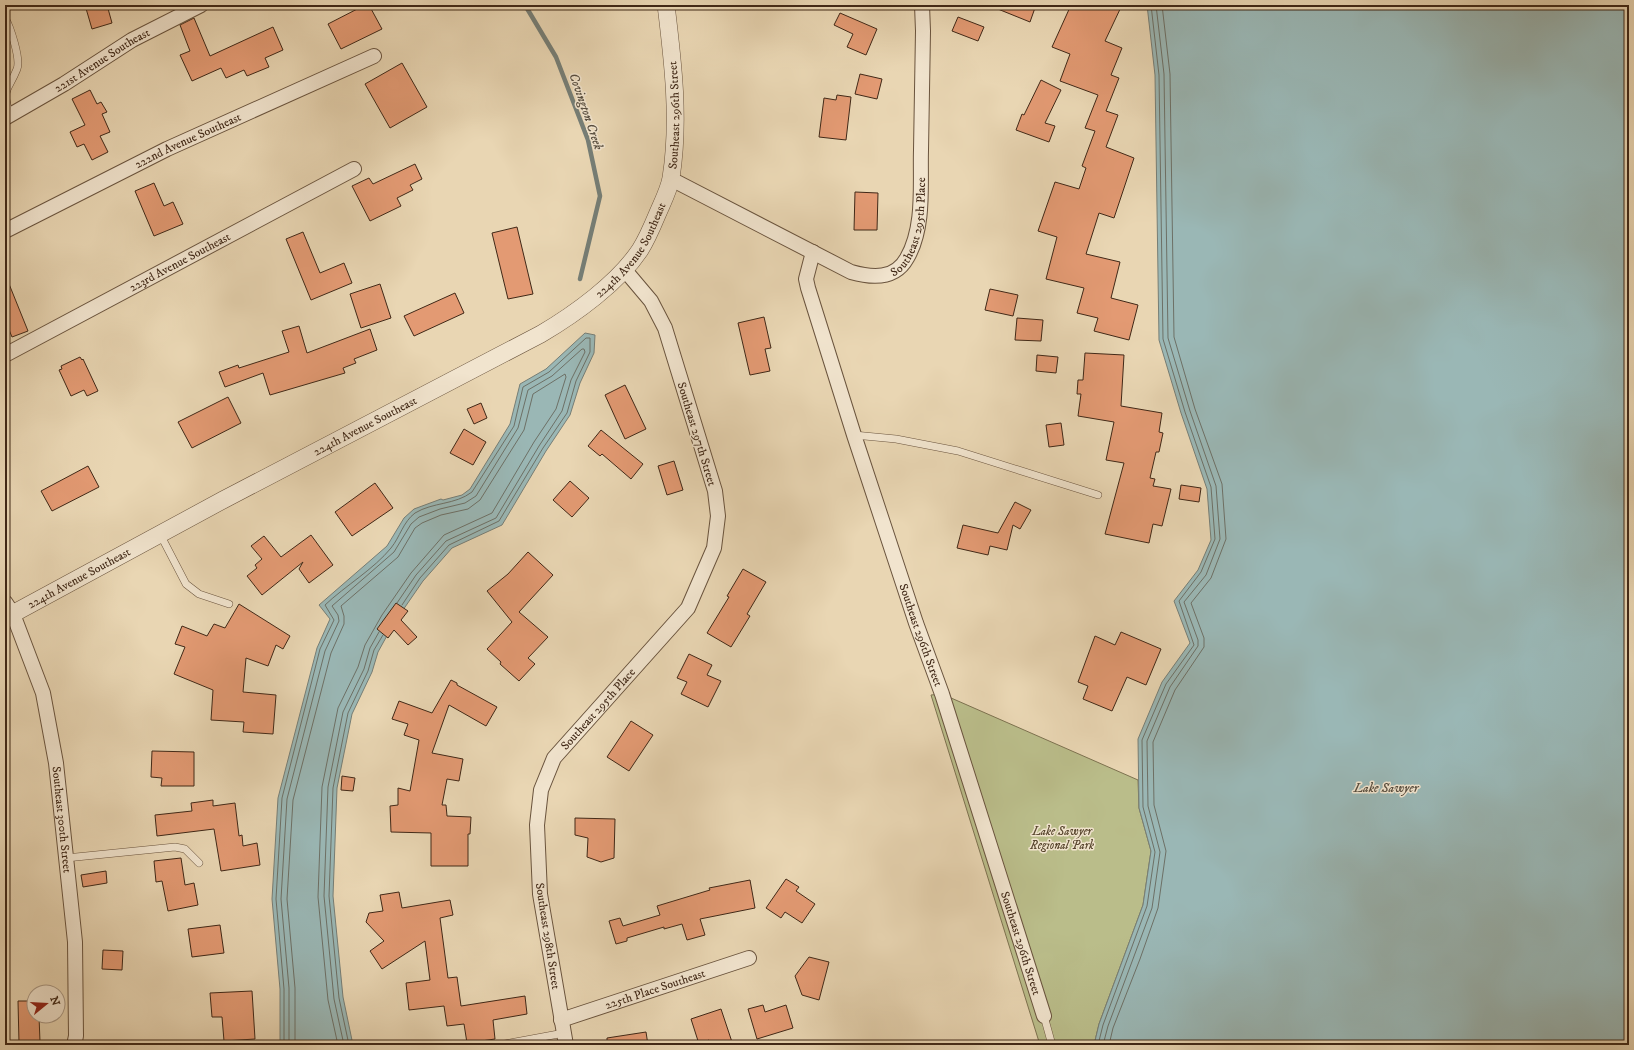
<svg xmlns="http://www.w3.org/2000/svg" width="1634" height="1050" font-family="'IM FELL DW Pica',serif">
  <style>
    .green { fill: #babd8a; stroke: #7d7250 }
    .water { fill: #9ab7b5; stroke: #767e76 }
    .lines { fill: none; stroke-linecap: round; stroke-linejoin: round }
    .shore { stroke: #6d7066; stroke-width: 1 }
    .stream { stroke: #767e76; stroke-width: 4.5 }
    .building { fill: #e39a73; stroke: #402817 }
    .service-casing { stroke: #6a543e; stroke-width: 8 }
    .minor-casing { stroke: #6a543e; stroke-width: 16 }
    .tertiary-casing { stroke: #6a543e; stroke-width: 18 }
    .service { stroke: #f1e4ce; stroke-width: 7 }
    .minor { stroke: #f1e4ce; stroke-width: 14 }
    .tertiary { stroke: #f1e4ce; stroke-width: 17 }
    .labels { text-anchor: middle; stroke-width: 3; stroke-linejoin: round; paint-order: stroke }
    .street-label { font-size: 12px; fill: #402817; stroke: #f1e4ce }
    .park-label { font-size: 12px; font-style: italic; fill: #58462e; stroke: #f1e4ce }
    .water-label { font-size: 13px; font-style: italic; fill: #564c3e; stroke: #f1e4ce }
  </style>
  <rect width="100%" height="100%" fill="#e9d6b3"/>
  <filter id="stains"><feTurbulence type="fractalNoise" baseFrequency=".005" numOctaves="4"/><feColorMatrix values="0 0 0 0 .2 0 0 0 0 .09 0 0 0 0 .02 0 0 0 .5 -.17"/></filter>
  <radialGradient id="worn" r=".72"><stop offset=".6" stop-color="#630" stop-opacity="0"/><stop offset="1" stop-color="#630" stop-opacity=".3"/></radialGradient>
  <path class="green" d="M942,694L1138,780L1139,808L1151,851L1143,905L1099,1024L1094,1045H1040L931,695Z"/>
  <path class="water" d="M1147,5H1629V1045H1094L1099,1024L1143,905L1151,851L1139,808L1138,739L1162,682L1190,643L1174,601L1198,570L1211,540L1207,489L1181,413L1159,340L1155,75Z
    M585,333L595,335L594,353L580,383L570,415L546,451L508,515L502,525L452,548L423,581L394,623L378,652L372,672L352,714L337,788L333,896L343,997L353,1045H280V989L272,899L278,798L317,648L330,619L319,605L387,546L404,518L414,509L441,499L443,500L462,495L470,489L510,424L520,384L546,369Z"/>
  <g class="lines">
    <path class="shore" d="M284,1045V989L276,899L282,798L320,649L334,620L325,605C345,586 374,569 391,548C400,537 403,522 415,513C433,502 455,505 472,492L514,426L523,387L549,372L586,338H590V352L576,381L567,413L543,448L499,521L449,545L420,578L402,605
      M289,1045V988L281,899L287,799L325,651L339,621L338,615L332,606L394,552L411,524L419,517L440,509L465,503L476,496L518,428L528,390L552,376L582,349H584L585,352L571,380L562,411L539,446L496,518L446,541L416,575L397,603
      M295,1045V988L287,899L293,800L331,653L344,624V616L341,606L398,557L415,528L422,523L441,515L468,509L480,500L524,430L533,394L565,374L566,377L556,409L534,442L492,513L444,535L411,573L382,615L365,645L358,667L338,708L322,787L318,897L328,1000L338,1045
      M344,1045L334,999L324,896L328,787L343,712L364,669L370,648L379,632
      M349,1045L339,998L329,896L333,788L348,713L368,671L374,650L383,635
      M1098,1045L1103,1025L1147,906L1155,852L1143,807L1142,740L1166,684L1194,645L1179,601L1201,572L1215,539L1211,487L1185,412L1163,339L1159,75L1151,5
      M1103,1045L1108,1026L1152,908L1160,852L1148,806L1147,741L1170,687L1198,646V640L1184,602L1206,575L1220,539L1216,486L1190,411L1168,338L1164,74L1156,5
      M1109,1045L1113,1028L1140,959L1158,908L1166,851L1154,805L1153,742L1175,690L1204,647V638L1191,603L1211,578L1226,539L1222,484L1195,409L1174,337L1170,74L1162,5"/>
    <path class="stream" d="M525,5L556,57L588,140L600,196L580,279"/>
  </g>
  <path class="building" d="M85,5H107L112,23L92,29Z
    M365,5H369L382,29L341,49L328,24Z
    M988,5H1036L1030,22Z
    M1071,5H1122L1105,41L1122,48L1111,75L1119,78L1106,111L1118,115L1106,147L1134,158L1114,218L1099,213L1086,254L1120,262L1111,298L1138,305L1129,340L1094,331L1098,318L1077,313L1084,288L1046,279L1057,237L1038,231L1055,182L1079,189L1086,168L1082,166L1095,131L1085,128L1098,95L1060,81L1070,54L1052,47Z
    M840,13L877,29L866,55L847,47L853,34L834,25Z
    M958,17L984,27L978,41L952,31Z
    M194,18L210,56L273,27L283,50L265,58L269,67L247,76L244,70L226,78L221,68L192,81L180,55L190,51L180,25Z
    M402,63L427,107L390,128L365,84Z
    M860,74L882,79L877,99L855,94Z
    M1041,80L1061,90L1045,123L1055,126L1049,142L1016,130L1022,114L1024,115Z
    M90,90L97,104L101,102L107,112L102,114L110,132L100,136L108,152L92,160L84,144L77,147L70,132L85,125L72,99Z
    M837,95L851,97L846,140L819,137L824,98L836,100Z
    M415,164L422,179L410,185L413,190L397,198L401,206L370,221L352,186L369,178L373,184Z
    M154,183L164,206L173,202L183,224L154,236L135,191Z
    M855,192L878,193L877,230H854Z
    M517,227L533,294L508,299L492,233Z
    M303,232L320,273L344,263L352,283L311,300L286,239Z
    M5,274L28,331L12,337L5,320Z
    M380,284L391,318L361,328L350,294Z
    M990,289L1018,295L1013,316L985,310Z
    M455,293L464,313L414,336L404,316Z
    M764,317L771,348L765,349L770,371L750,375L738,323Z
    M1017,318L1043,320L1041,341L1015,340Z
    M299,326L307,353L370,329L377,350L354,359L356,363L343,368L345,373L270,395L263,373L225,387L219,372L238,365L239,368L289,352L282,331Z
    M1085,353L1124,355L1121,406L1162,413L1159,432L1163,433L1159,452H1156L1150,478L1155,479L1153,486L1171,489L1162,526L1153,524L1149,543L1105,534L1124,463L1106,460L1114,422L1078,416L1081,394H1077L1078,380H1083Z
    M1037,355L1058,357L1056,373L1036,371Z
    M80,357L82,360L83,359L98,391L87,396L84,390L71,396L59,370L62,369L61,366Z
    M625,385L646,429L625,439L605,395Z
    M228,397L241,423L192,448L178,422Z
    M481,403L487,418L474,424L467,409Z
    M1061,423L1064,445L1049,447L1046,425Z
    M464,429L486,442L473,465L450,453Z
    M601,430L643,464L631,479L602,454L600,456L588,446Z
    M674,461L683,490L667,495L658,466Z
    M88,466L99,487L52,511L41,491Z
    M570,481L589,498L572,517L553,500Z
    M375,483L393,508L352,536L335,512Z
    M1181,485L1201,488L1199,502L1179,499Z
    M1015,502L1031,510L1020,529L1013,525L1007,550L990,546L988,555L957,548L963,525L998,533Z
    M311,535L333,565L309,583L299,569L303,562L262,595L247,576L257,568L255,565L262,559L251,546L264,536L281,557Z
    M528,552L553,575L519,612L548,637L528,658L535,664L519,681L500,664L501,662L487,649L512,622L487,591L508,574Z
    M743,569L766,582L747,614L750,616L731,647L707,633L729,597L727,596Z
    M396,603L408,611L401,620L417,637L408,645L394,630L388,638L377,629Z
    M239,604L290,636L283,649L276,645L268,666L246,658L243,692L276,695L273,734L243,732L244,722L211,720L213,690L174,674L185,647L175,644L182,626L207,636L214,624L225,628Z
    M1121,632L1161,649L1146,685L1127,677L1112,711L1083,699L1088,686L1078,682L1095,636L1115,645Z
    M689,654L712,665L707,675L721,681L708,707L681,694L687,682L677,678Z
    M451,680L457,683V685L497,707L486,726L449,705L432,753L463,759L459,781L447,779L442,805H446L447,816L471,817L470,834H468V866H431V833L391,832L390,806L398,805V788L410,791L419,740L404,735L408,724L392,719L399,701L432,713Z
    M631,721L653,735L629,771L607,757Z
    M152,751L194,752V786H161L162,778L151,777Z
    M342,776L355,778L353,791L341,790Z
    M213,800V806L235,803L239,836L242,835L243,846L257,843L260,865L221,871L214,829L157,836L155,815L192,811L191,803Z
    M575,818L615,819L614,858L601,862L587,857L588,838L575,835Z
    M181,858L185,885L194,883L198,905L168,911L162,881L156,882L154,861Z
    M106,871L107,883L83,887L81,875Z
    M786,879L799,887L796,891L815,904L802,923L785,912L781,918L766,908Z
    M750,880L755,908L700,919L705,935L687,940L682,924L664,929V927L627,938V941L616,944L609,921L620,918L623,926L660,915L657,906L710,890L709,888Z
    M399,892L402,908L450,900L453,915L440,918L448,978L457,977L461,1006L525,996L527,1014L493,1020L495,1039L467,1043L464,1024L447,1026L444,1006L409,1010L406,983L430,980L425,941L382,969L370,951L384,941L366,922L369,913L383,911L380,895Z
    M220,925L224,953L192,957L188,929Z
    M103,950L123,951L122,970L102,969Z
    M809,957L829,962L819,1000L802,995L795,976Z
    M252,991L255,1039L224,1041L222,1017H212L210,993Z
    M18,1001H34V1016H39L40,1042L19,1043Z
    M763,1005L765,1012L786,1005L793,1028L757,1039L748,1009Z
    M721,1009L733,1045H711L709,1040L699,1044L691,1019Z
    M646,1032L648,1045H607V1038Z"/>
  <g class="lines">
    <defs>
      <path id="service" d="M5,18C10,26 21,59 17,69C8,92 1,87 10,115
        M854,435L896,439L958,451L1098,495
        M160,534L186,584L199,594L229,604
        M66,858L175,847L185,849L199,863
        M1044,1016L1052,1045
        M499,1045L564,1033"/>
      <g id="minor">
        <path id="s1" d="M5,118L64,84L132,40L201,5"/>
        <path id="s2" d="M671,179L851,272C872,278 895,280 907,258C925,227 920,184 921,150C922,110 922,71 923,31L922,5"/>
        <path id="s3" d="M5,231L167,149L374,56"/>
        <path id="s4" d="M813,252L806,279L808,288L854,435L916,623L942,694L1044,1016"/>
        <path id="s5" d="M5,355L354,169"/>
        <path id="s6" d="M5,602L13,614L43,693L56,763L75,942L76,1036L74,1045"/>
        <path id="s7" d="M561,1020L749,958"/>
        <path id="s8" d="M566,1045L540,894L537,825L541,790L554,758L688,608L714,548L718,516L715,491L665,328L651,301L624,269"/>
      </g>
      <g id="tertiary">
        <path id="s9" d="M5,618L223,500L541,334C575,314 618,283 640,250C647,239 652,227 657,215C662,203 669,190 671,178C680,121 673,62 666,5"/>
      </g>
    </defs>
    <use href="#service" class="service-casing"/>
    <use href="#minor" class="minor-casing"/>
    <use href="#tertiary" class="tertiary-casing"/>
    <use href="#service" class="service"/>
    <use href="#minor" class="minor"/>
    <use href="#tertiary" class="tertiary"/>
  </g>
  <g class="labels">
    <g class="street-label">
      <text dy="4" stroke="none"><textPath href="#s1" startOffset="113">221st Avenue Southeast</textPath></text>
      <text dy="4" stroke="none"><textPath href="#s9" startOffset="879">Southeast 296th Street</textPath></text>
      <text dy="4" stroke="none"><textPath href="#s3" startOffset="204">222nd Avenue Southeast</textPath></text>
      <text dy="4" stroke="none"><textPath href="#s2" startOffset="296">Southeast 295th Place</textPath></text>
      <text dy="4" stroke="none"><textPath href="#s9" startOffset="732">224th Avenue Southeast</textPath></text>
      <text dy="4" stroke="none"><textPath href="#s5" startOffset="198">223rd Avenue Southeast</textPath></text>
      <text dy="4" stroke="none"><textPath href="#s9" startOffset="408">224th Avenue Southeast</textPath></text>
      <text transform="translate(697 434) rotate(73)" y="4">Southeast 297th Street</text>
      <text dy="4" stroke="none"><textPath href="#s9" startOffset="84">224th Avenue Southeast</textPath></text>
      <text dy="4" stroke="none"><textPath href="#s4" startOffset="402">Southeast 296th Street</textPath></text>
      <text dy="4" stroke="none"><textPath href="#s8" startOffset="358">Southeast 295th Place</textPath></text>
      <text dy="4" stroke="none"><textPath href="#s6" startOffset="227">Southeast 300th Street</textPath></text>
      <text transform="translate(548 936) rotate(81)" y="4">Southeast 298th Street</text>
      <text dy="4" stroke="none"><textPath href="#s4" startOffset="726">Southeast 296th Street</textPath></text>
      <text dy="4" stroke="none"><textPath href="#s7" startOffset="99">225th Place Southeast</textPath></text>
    </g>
    <g class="park-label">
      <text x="1062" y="835">Lake Sawyer<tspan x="1062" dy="14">Regional Park</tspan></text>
    </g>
    <g class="water-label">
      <text transform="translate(587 111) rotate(71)" y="5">Covington Creek</text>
      <text x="1386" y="792">Lake Sawyer</text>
    </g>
  </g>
  <rect width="1634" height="1050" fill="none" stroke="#e9d6b3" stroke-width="20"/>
  <rect x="6" y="6" width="1622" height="1038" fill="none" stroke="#402817" stroke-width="2"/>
  <rect x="10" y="10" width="1614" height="1030" fill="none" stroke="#402817"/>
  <g transform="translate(46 1004) rotate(72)"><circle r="19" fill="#f1e4ce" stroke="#aa9985"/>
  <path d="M0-3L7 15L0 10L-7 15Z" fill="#8f2418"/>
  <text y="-6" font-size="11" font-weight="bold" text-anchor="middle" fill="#402817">N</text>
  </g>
  <rect width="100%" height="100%" filter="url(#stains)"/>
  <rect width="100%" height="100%" fill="url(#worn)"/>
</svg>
